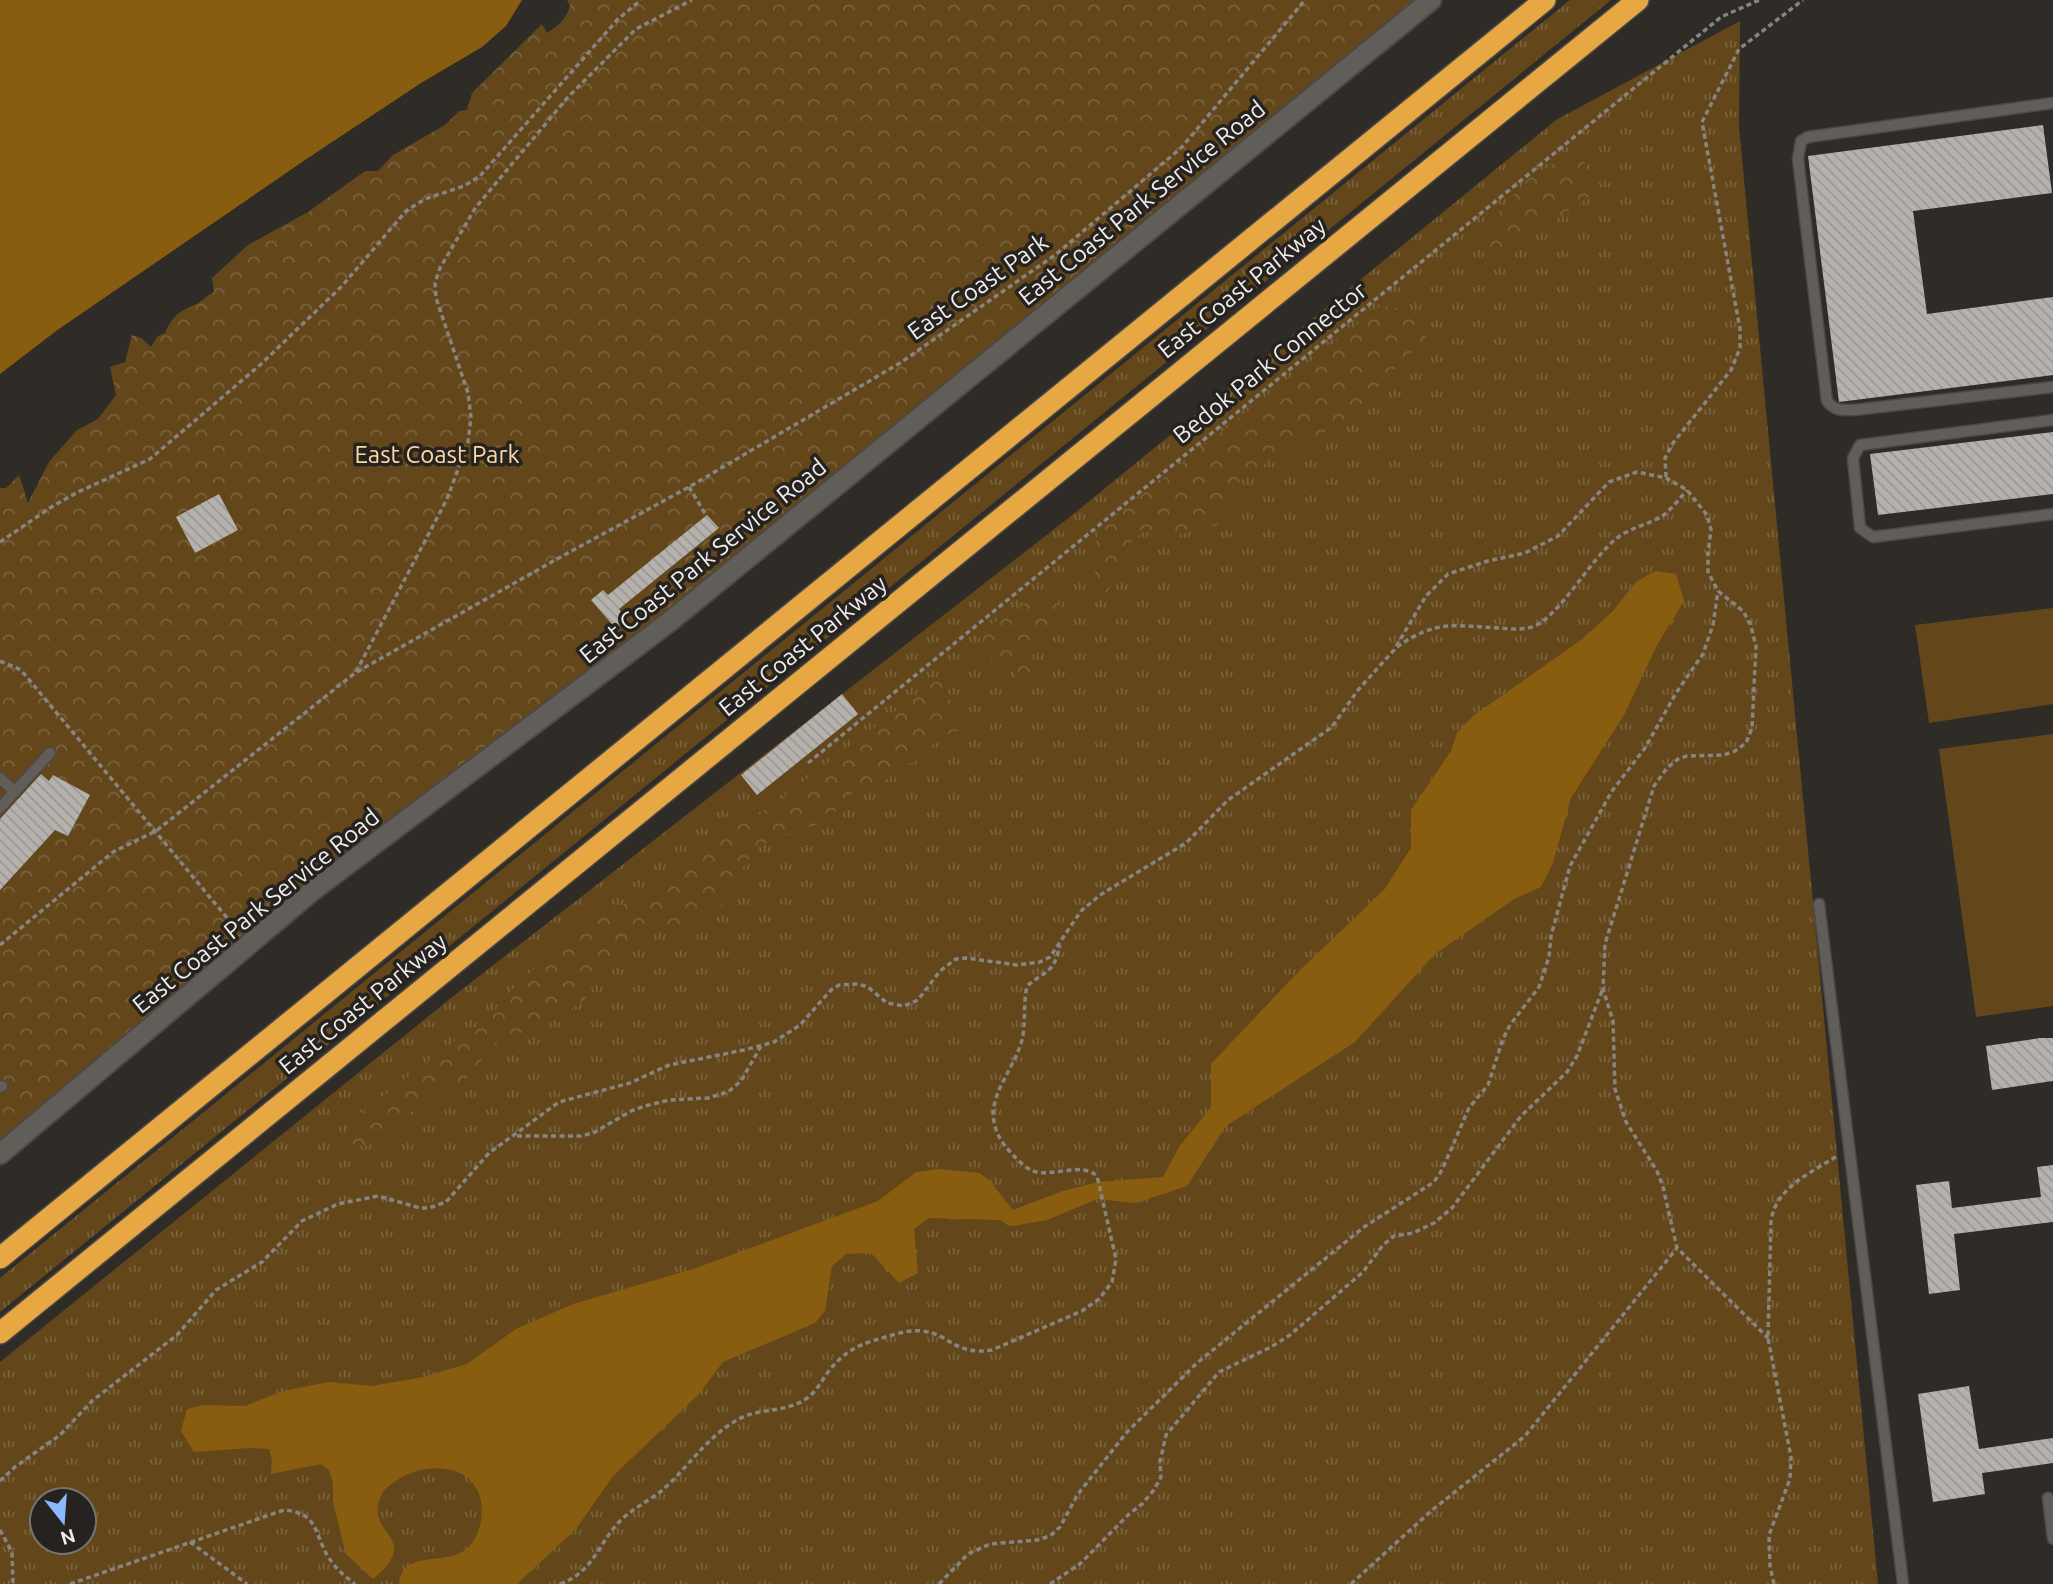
<svg xmlns="http://www.w3.org/2000/svg" width="2053" height="1584" font-family="Ubuntu,sans-serif">
  <style>
    .grass { fill: url(#grass-tufts); fill-rule: evenodd }
    .forest { fill: url(#forest-crowns) }
    .garden { fill: #63471b }
    .water { fill: #895d0f }
    .building { fill: url(#building-back-hatch) }
    .lines { fill: none; stroke-linecap: round; stroke-linejoin: round }
    .service-casing { stroke: #4b4846; stroke-width: 13 }
    .minor-casing { stroke: #4b4846; stroke-width: 23 }
    .motorway-casing { stroke: #4b4846; stroke-width: 24 }
    .path { stroke: #878582; stroke-width: 3.5; stroke-dasharray: 5 3.5; stroke-linecap: butt }
    .service { stroke: #615e5a; stroke-width: 10 }
    .minor { stroke: #615e5a; stroke-width: 19 }
    .motorway { stroke: #e7a844; stroke-width: 21 }
    .labels { text-anchor: middle; stroke-width: 7; stroke-linejoin: round; paint-order: stroke }
    .street-label { font-size: 24px; fill: #f0eeec; stroke: #25221f }
    .park-label { font-size: 24px; fill: #fed8a4; stroke: #25221f }
  </style>
  <defs>
    <pattern id="grass-tufts" width="24" height="20" patternUnits="userSpaceOnUse" patternTransform="scale(1.75)"><rect width="24" height="20" fill="#63471b"/><path d="M3 7l-1-3M5 7V3M7 7l1-3M15 17l-1-3M17 17v-4M19 17l1-3" fill="none" stroke="#7a623c"/></pattern>
    <pattern id="forest-crowns" width="20" height="18" patternUnits="userSpaceOnUse" patternTransform="scale(1.75)"><rect width="20" height="18" fill="#63471b"/><path d="M2 6a3 3 0 1 1 6 0M12 15a3 3 0 1 1 6 0" fill="none" stroke="#7a623c"/></pattern>
    <pattern id="building-back-hatch" width="6" height="6" patternUnits="userSpaceOnUse" patternTransform="scale(1.75)"><rect width="6" height="6" fill="#b5b2ad"/><path d="M-1 5l2 2M0 0l6 6M5-1l2 2" fill="none" stroke="#9a9794"/></pattern>
  </defs>
  <rect width="100%" height="100%" fill="#2f2c28"/>
  <path class="grass" d="M1570,0H1611L0,1312V1278Z
    M1740,21L1739,127L1878,1584H0V1362L451,998L1071,516L1556,120ZM42,1500H84V1542H42Z"/>
  <path class="forest" d="M567,0H1417L632,653L0,1146V488H6L19,475L28,503L49,462L77,430L98,419L116,395L110,367L125,362L132,335L141,338L151,347L158,336L165,333C172,317 179,311 194,305C201,303 207,295 214,292L212,278L248,245L308,212L365,171H378L393,155L445,125L459,111L467,110L472,93L542,24L547,33C559,25 566,20 570,6Z
    M1581,150L1593,193C1575,209 1554,218 1536,234L1522,228L1504,259L1484,245L1497,214L1531,176Z
    M1380,306L1416,311L1427,339L1404,359L1355,412L1315,439L1294,450L1268,459L1255,476L1241,478L1226,515L1219,525L1177,535L1158,531L1143,532L1130,543L1116,581L1104,595C1091,568 1091,558 1099,529Z
    M1048,593L1057,598L1062,614L1053,629L1030,655L1033,685L1024,695L1016,694L1017,681L1014,666C994,660 973,656 982,630L1032,599Z
    M944,679L954,713L966,712L963,728L952,734L941,733L922,759L894,769L883,783L852,794L841,807L818,824L776,838L755,849L736,879L734,889L718,910L702,918L646,935L597,978L584,1001L543,1027L505,1037L491,1046L473,1073L460,1083L444,1089L403,1118L385,1139L367,1145L351,1147L346,1124L460,1037L481,1028L505,996L537,966L558,938L585,919L652,894L688,869L697,853L716,835L742,821L761,814L932,683Z"/>
  <path class="garden" d="M2053,608V704L1929,723L1915,625Z
    M2053,734V1006L1976,1017L1939,749Z"/>
  <path class="water" d="M0,0H522L506,26L482,47L421,83L308,158L56,331L0,374Z
    M1655,571L1676,574L1684,601L1657,645L1624,715L1571,798L1553,863L1541,887L1514,899L1435,954L1355,1042L1226,1126L1187,1186L1136,1203L1097,1199L1047,1220L1018,1225L1009,1226L1000,1220L929,1218L914,1229L918,1273L899,1283L871,1253L846,1254L832,1266L825,1311L815,1323L723,1362L699,1394L613,1476L576,1529L517,1584H399C405,1537 470,1584 481,1520C489,1467 433,1456 396,1481C390,1485 384,1489 381,1496C362,1534 425,1536 373,1579L346,1554L333,1502V1483L329,1470L321,1464L271,1474L272,1460L269,1449L249,1448L194,1452L181,1431L187,1409L204,1405L245,1406L283,1391L329,1382L372,1386L423,1377L467,1364L516,1329L573,1304L693,1269L878,1201L916,1172L939,1169L979,1173L988,1179L1013,1210L1063,1191L1098,1182L1163,1177L1179,1147L1211,1107V1064L1299,971L1384,890L1411,848V810L1451,751L1457,733L1473,716L1581,640L1613,611L1636,582Z"/>
  <path class="building" d="M2043,125L2052,193L1913,211L1927,314L2053,297V375L1839,402L1808,156Z
    M2053,432V494L1878,515L1870,454Z
    M219,494L238,530L195,553L176,517Z
    M707,515L719,528L619,609L627,620L616,629L591,600L603,590L608,595Z
    M842,694L858,714L757,795L741,775Z
    M41,774L49,781L53,775L90,795L68,836L55,830L0,890V819Z
    M2040,1038H2053V1081L1992,1090L1986,1046Z
    M2053,1165V1222L1954,1234L1960,1290L1929,1294L1916,1185L1949,1181L1952,1208L2041,1197L2037,1167Z
    M1969,1386L1979,1449L2053,1438V1463L1982,1473L1985,1494L1933,1502L1918,1394Z"/>
  <g class="lines">
    <defs>
      <path id="service" d="M2053,103L1808,137L1801,141L1798,159L1827,401C1834,411 1842,410 1854,410L2053,387
        M2053,420L1860,445L1853,458L1860,528L1873,537L2053,514
        M0,778L15,792
        M0,808L50,753
        M1819,904L1903,1584
        M0,1087L2,1086
        M2048,1498L2053,1539"/>
      <path id="minor" d="M0,1154L312,891L669,622L1431,0"/>
      <path id="motorway" d="M0,1258L1545,0
        M0,1333L1638,0"/>
    </defs>
    <use href="#service" class="service-casing"/>
    <use href="#minor" class="minor-casing"/>
    <use href="#motorway" class="motorway-casing"/>
    <path class="path" d="M1666,477L1665,458L1673,443L1731,370L1740,348V329L1702,122L1739,49L1803,0
      M689,487L706,515
      M0,542L53,506L78,492L150,459L260,365L342,286L406,211L425,199L464,186L480,176L618,19L641,0
      M1397,647C1437,619 1454,626 1500,628C1510,629 1521,630 1532,627C1559,618 1590,559 1617,538C1631,527 1651,524 1665,514C1673,507 1680,498 1687,490
      M0,661L21,670L228,919
      M356,672L447,499L468,442L471,417L468,393L436,298L435,283L440,268L476,207L568,97L636,29L692,0
      M808,763L1721,17L1759,0
      M0,945L113,852L156,831L355,673L557,559L689,487L900,363L1055,255L1181,148L1305,0
      M517,1136H581L593,1133L631,1111L645,1106L669,1100L708,1098L728,1092L741,1081L761,1046
      M0,1481L15,1467L60,1435L92,1401L177,1335L216,1290L262,1262L302,1221L338,1204L378,1196L420,1208H429L446,1202L489,1153L559,1102L630,1083L669,1065L744,1050L774,1042L800,1025L831,990L839,985L858,984L868,987L887,1003L904,1006L918,1000L940,971L956,959L966,958L1017,965L1040,962L1050,957L1081,911L1100,895L1186,843L1228,800L1332,727L1358,690L1394,650L1426,596L1448,574L1488,561L1525,553L1558,536L1609,482L1637,472L1666,478L1687,490L1707,515L1711,529L1708,554V572L1718,591L1743,611L1750,623L1756,646L1752,728L1746,743L1735,751L1724,755L1687,756L1678,759L1667,768L1654,786L1605,944L1603,989L1613,1021L1615,1089L1626,1122L1657,1171L1663,1187L1677,1248L1768,1338
      M0,1530L12,1552L13,1584
      M190,1542L247,1584
      M70,1584L284,1510C318,1513 314,1532 327,1555C334,1567 344,1576 355,1584
      M560,1584C594,1572 598,1543 621,1520C632,1509 647,1502 660,1492C689,1468 711,1429 748,1415C766,1409 787,1411 804,1400C815,1394 821,1382 828,1372C841,1355 855,1346 875,1340C890,1336 907,1329 922,1331C951,1334 954,1356 992,1350L1082,1311L1099,1299L1112,1282L1116,1259L1097,1176C1080,1161 1053,1178 1033,1171C1023,1167 1012,1154 1005,1146C975,1105 1011,1079 1022,1040C1026,1023 1023,1004 1027,986C1047,969 1053,975 1060,945
      M939,1584L968,1554L990,1544L1037,1540L1050,1536L1060,1527L1078,1494L1127,1432L1197,1363L1364,1227L1434,1182L1442,1170L1469,1108L1488,1085L1503,1039L1510,1025L1539,987L1549,957L1551,936L1570,866L1612,791L1645,748L1676,693L1703,654L1713,625L1718,591
      M1050,1584L1081,1563L1128,1515L1142,1504L1154,1490L1161,1477L1160,1462L1166,1435L1219,1372L1271,1347L1290,1335L1363,1272L1383,1245L1394,1236L1413,1233L1434,1223L1452,1208L1521,1116L1567,1072L1577,1056L1602,991
      M1351,1584L1431,1511L1525,1436L1677,1248
      M1774,1584L1770,1566L1769,1535L1790,1479L1791,1457L1768,1338L1771,1221C1776,1187 1811,1173 1837,1156"/>
    <use href="#service" class="service"/>
    <use href="#minor" class="minor"/>
    <use href="#motorway" class="motorway"/>
  </g>
  <g class="labels">
    <g class="street-label">
      <text transform="translate(1142 203) rotate(-39)" y="8">East Coast Park Service Road</text>
      <text transform="translate(978 287) rotate(-35)" y="8">East Coast Park</text>
      <text transform="translate(1242 288) rotate(-39)" y="8">East Coast Parkway</text>
      <text transform="translate(1270 363) rotate(-39)" y="8">Bedok Park Connector</text>
      <text transform="translate(703 561) rotate(-39)" y="8">East Coast Park Service Road</text>
      <text transform="translate(803 646) rotate(-39)" y="8">East Coast Parkway</text>
      <text transform="translate(256 911) rotate(-39)" y="8">East Coast Park Service Road</text>
      <text transform="translate(363 1004) rotate(-39)" y="8">East Coast Parkway</text>
    </g>
    <g class="park-label">
      <text x="437" y="463">East Coast Park</text>
    </g>
  </g>
  <g transform="translate(63 1521) rotate(163)"><circle r="33" fill="#25221f" stroke="#767471" stroke-width="2"/>
  <path d="M0-5L12 26L0 18L-12 26Z" fill="#88bafc"/>
  <text y="-10" font-size="19" font-weight="bold" text-anchor="middle" fill="#f0eeec">N</text>
  </g>
</svg>
